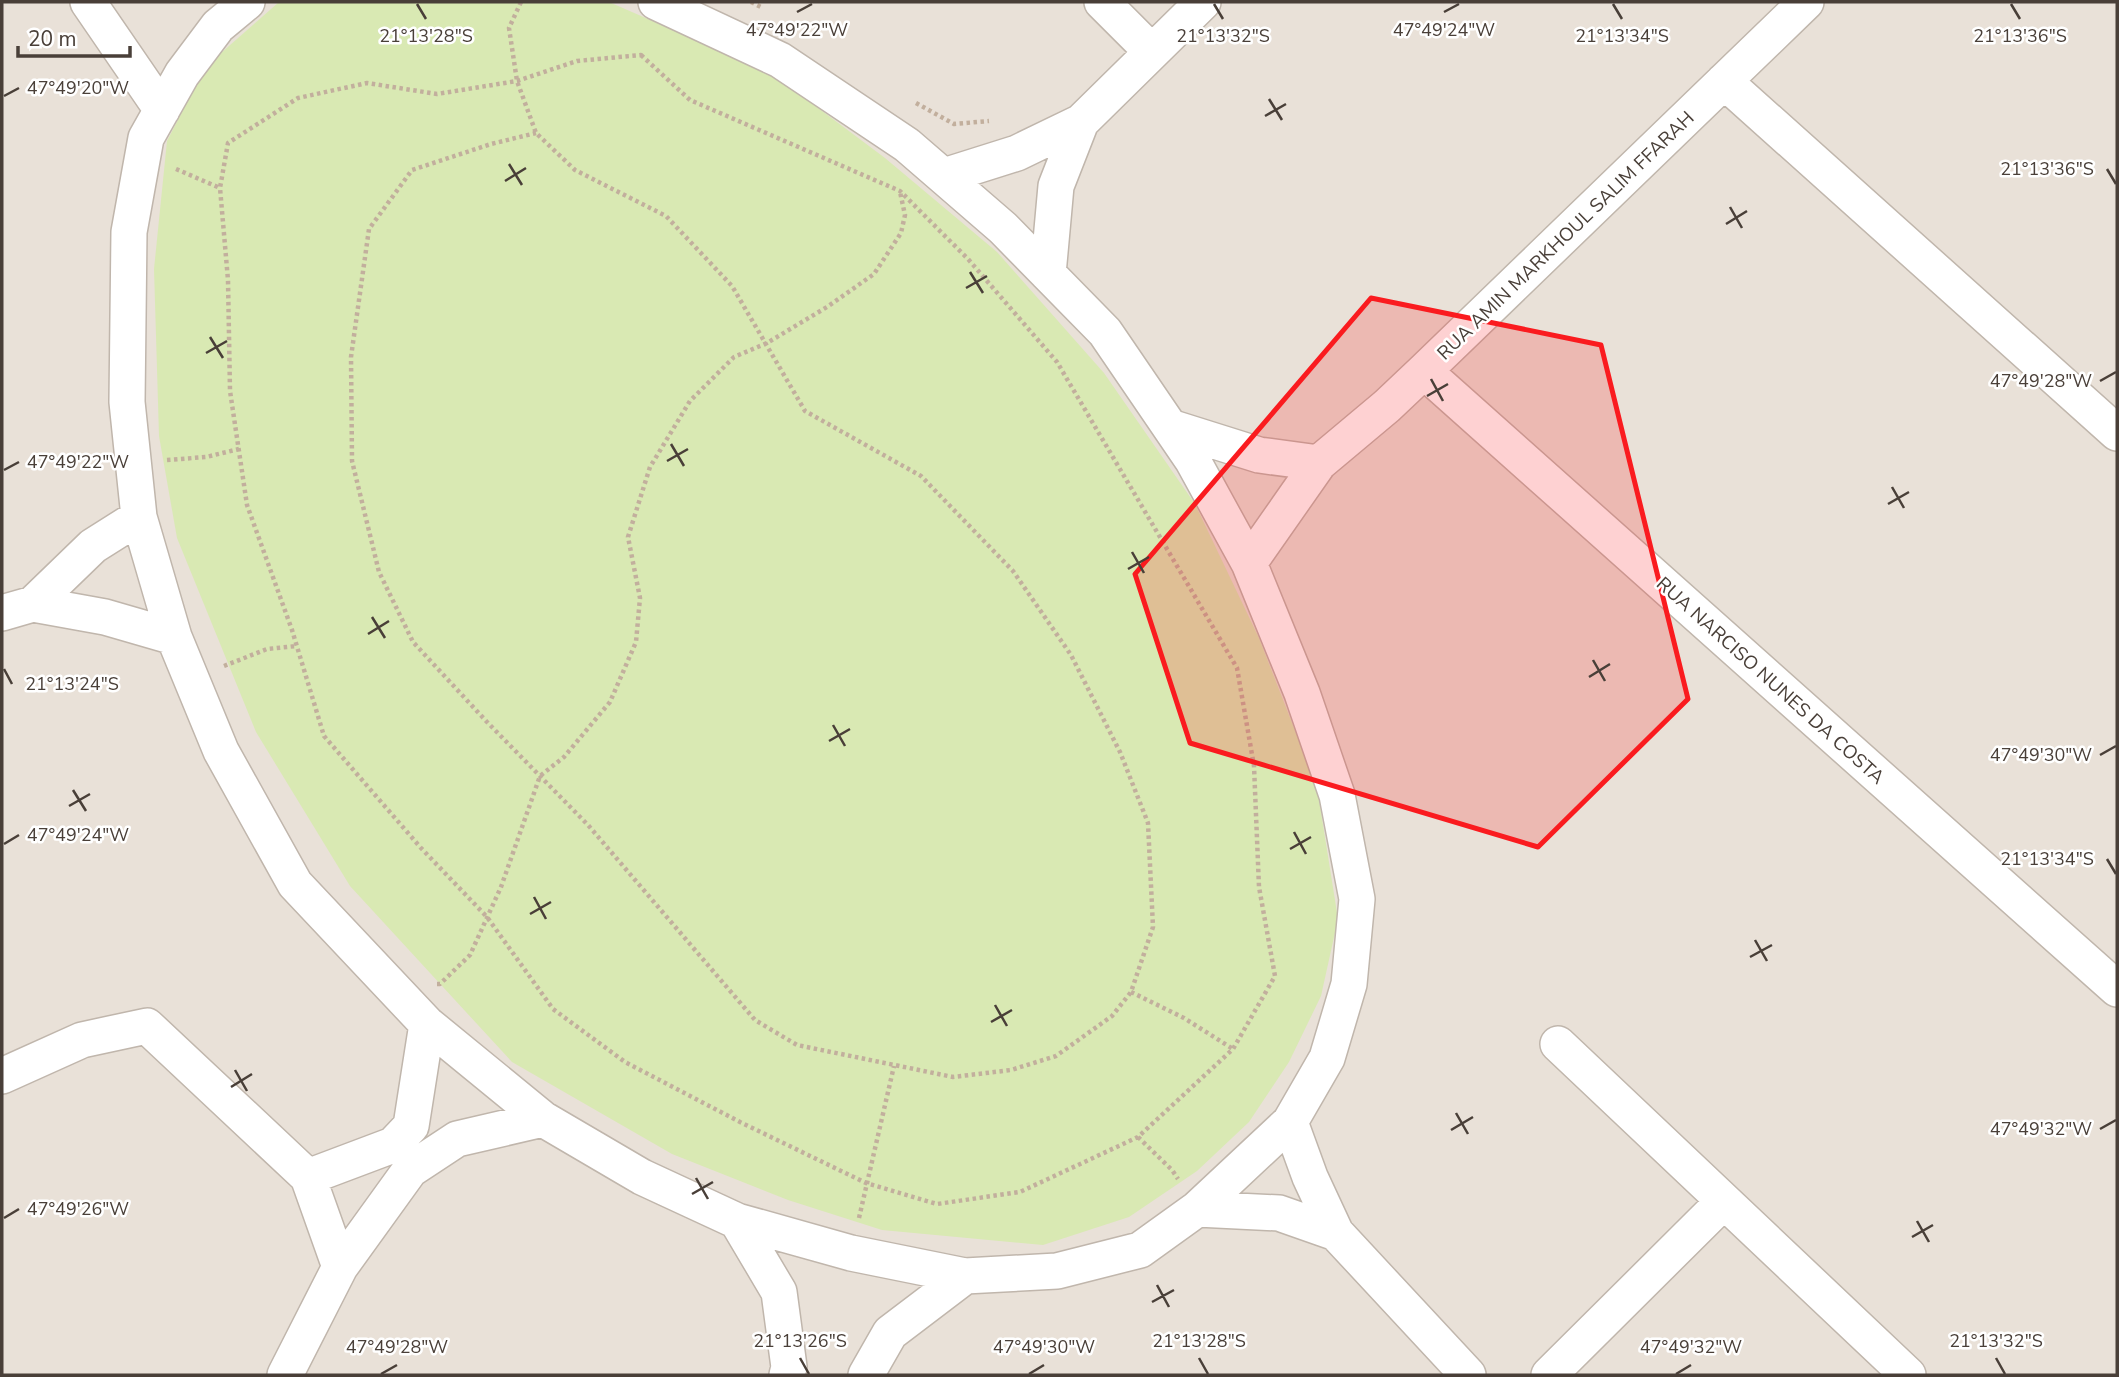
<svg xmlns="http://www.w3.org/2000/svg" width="2119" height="1377" font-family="'Nunito Sans',sans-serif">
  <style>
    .residential { fill: #e9e1d8 }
    .green { fill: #d9e9b3 }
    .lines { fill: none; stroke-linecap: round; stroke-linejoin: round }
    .street-casing { stroke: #c0b6ac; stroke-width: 38 }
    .path { stroke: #c2af9d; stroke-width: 4.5; stroke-dasharray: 3.5 3.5; stroke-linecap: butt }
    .street { stroke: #fff; stroke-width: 35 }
    .marked { fill: #fa1b1f; fill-opacity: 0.2; stroke: #fa1b1f; stroke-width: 5; stroke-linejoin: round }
    .ticks { fill: none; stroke: #493f38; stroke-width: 2.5 }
    .labels { text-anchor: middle; stroke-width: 5; stroke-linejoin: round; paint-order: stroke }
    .street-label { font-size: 19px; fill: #493f38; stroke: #fff }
    .ticks-label { font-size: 18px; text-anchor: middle; fill: #493f38; stroke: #fff; stroke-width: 5; stroke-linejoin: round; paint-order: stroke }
  </style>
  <rect width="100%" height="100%" fill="#f5f0ea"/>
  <path class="residential" d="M2,2H2117V1375H2Z"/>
  <path class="green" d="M279,2H609L770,72L885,158L997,252L1104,373L1195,504L1259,638L1317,787L1338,919L1321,996L1289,1062L1249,1122L1197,1171L1129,1217L1043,1245L882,1230L788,1200L672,1154L512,1062L350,886L256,732L177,538L159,436L154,269L167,141L205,67Z"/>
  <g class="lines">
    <defs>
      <path id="street" d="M88,2L162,110
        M247,2L218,26L182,74L146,138L129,232L127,402L139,517L174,637L221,751L295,884L427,1024L543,1119L642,1177L737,1221L851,1253L965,1276L1057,1271L1140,1250L1197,1209L1290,1122L1327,1058L1349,984L1357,899L1337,795L1302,693L1249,563L1193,461L1105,332L1003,228L907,145L780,60L656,2
        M1102,2L1152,52
        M1724,81L2117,433
        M944,176L1017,153L1081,122L1203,2
        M1048,274L1056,186L1081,122
        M1424,371L2117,989
        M1170,427L1259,455L1319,463
        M1249,563L1319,463L1387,406L1424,371L1806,2
        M33,604L93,546L139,517
        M2,613L33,604L105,617L174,637
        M1558,1044L1908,1375
        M2,1076L82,1040L147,1026L308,1177L340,1267L285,1375
        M1290,1122L1310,1177L1336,1233L1468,1375
        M308,1177L393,1145L411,1126L427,1024
        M1197,1209L1279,1213L1336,1233
        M737,1221L779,1292L789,1367L787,1375
        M340,1267L410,1170L457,1139L543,1119
        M866,1375L890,1333L965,1276
        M1549,1375L1724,1201"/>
    </defs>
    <use href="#street" class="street-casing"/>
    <path class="path" d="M521,2L509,28L517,81L536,133L575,170L666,216L732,286L805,411L921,476L1013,571L1071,655L1120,752L1148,823L1153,927L1131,992L1112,1016L1056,1056L1011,1070L953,1077L797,1045L755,1020L588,825L487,722L413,642L379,572L352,461L351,357L369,229L412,170L491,144L536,133
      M751,2L763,8
      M641,55L690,100L900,191L968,259L1057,362L1237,668L1254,766L1259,887L1275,976L1233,1049L1138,1137L1020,1192L937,1204L866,1183L740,1122L625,1062L553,1009L487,917L421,848L324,736L292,630L247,505L230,391L228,280L220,188L228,143L298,98L367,83L437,94L517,81L577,61Z
      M916,103L954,124L989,121
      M176,169L220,188
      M167,460L206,457L239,449
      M224,666L267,649L297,646
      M437,984H440L470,955L501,887L540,776L564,757L610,702L636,642L640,598L628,537L650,467L690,401L734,357L767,343L827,307L874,274L901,233L905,215L900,192
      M1131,992L1184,1018L1233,1049
      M1138,1137L1172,1170L1178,1179
      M859,1218L894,1066"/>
    <use href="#street" class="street"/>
  </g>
  <path class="marked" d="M1371,298L1601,345L1688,699L1538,847L1190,743L1135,574Z"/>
  <path class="ticks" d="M417,4L426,19M1214,4L1223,19M1613,4L1622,19M2011,4L2020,19M797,12L812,4M1444,12L1459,4M4,96L19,88M1269,99L1282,120M1265,116L1286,104M509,164L522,185M2107,169L2116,184M505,181L526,168M1730,207L1742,228M1726,224L1747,211M970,272L983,293M966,288L987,276M210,337L223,358M206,353L227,341M1431,379L1443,401M2100,381L2116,372M1427,396L1448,384M671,444L684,466M667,461L688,449M4,470L19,462M1892,487L1904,508M1888,504L1909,492M1132,552L1144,573M1128,569L1149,557M372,617L385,638M368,634L389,621M1593,660L1605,681M4,669L12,684M1589,677L1610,664M833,725L845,746M829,741L850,729M2100,755L2116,746M73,790L86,811M69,806L90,794M1294,832L1306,854M4,844L19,835M1290,849L1311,837M2107,859L2116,874M534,897L546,919M530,914L551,902M1755,940L1767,961M1750,957L1772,945M995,1005L1007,1026M991,1022L1012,1010M235,1070L247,1091M231,1087L252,1074M1456,1113L1468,1134M2100,1129L2116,1120M1451,1130L1473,1117M696,1178L708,1199M692,1194L713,1182M4,1218L19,1209M1917,1221L1929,1242M1912,1237L1933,1225M1157,1285L1169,1307M1152,1302L1174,1290M800,1358L809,1374M1199,1358L1208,1374M1996,1358L2005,1374M381,1374L397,1365M1029,1374L1044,1365M1676,1374L1691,1365"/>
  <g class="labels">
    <g class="street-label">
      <text transform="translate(1565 235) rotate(-44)" y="7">RUA AMIN MARKHOUL SALIM FFARAH</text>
      <text transform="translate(1771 680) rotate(42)" y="7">RUA NARCISO NUNES DA COSTA</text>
    </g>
  </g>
  <g class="ticks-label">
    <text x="1444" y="36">47°49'24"W</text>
    <text x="797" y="36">47°49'22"W</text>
    <text x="426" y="42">21°13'28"S</text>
    <text x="1223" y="42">21°13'32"S</text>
    <text x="1622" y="42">21°13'34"S</text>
    <text x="2020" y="42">21°13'36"S</text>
    <text x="78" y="94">47°49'20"W</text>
    <text x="2047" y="175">21°13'36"S</text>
    <text x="2041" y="387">47°49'28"W</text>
    <text x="78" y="468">47°49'22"W</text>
    <text x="72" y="690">21°13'24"S</text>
    <text x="2041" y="761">47°49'30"W</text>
    <text x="78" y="841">47°49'24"W</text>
    <text x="2047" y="865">21°13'34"S</text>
    <text x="2041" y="1135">47°49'32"W</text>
    <text x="78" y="1215">47°49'26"W</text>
    <text x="800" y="1347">21°13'26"S</text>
    <text x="1199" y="1347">21°13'28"S</text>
    <text x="1996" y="1347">21°13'32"S</text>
    <text x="397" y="1353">47°49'28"W</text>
    <text x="1044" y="1353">47°49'30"W</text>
    <text x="1691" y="1353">47°49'32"W</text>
  </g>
  <rect width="2119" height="1377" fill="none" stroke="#493f38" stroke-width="7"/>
  <path d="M18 46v10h112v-10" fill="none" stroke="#493f38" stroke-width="3.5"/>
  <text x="28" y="46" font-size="21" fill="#493f38" stroke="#ffffff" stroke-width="5" paint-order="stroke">20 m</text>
</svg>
